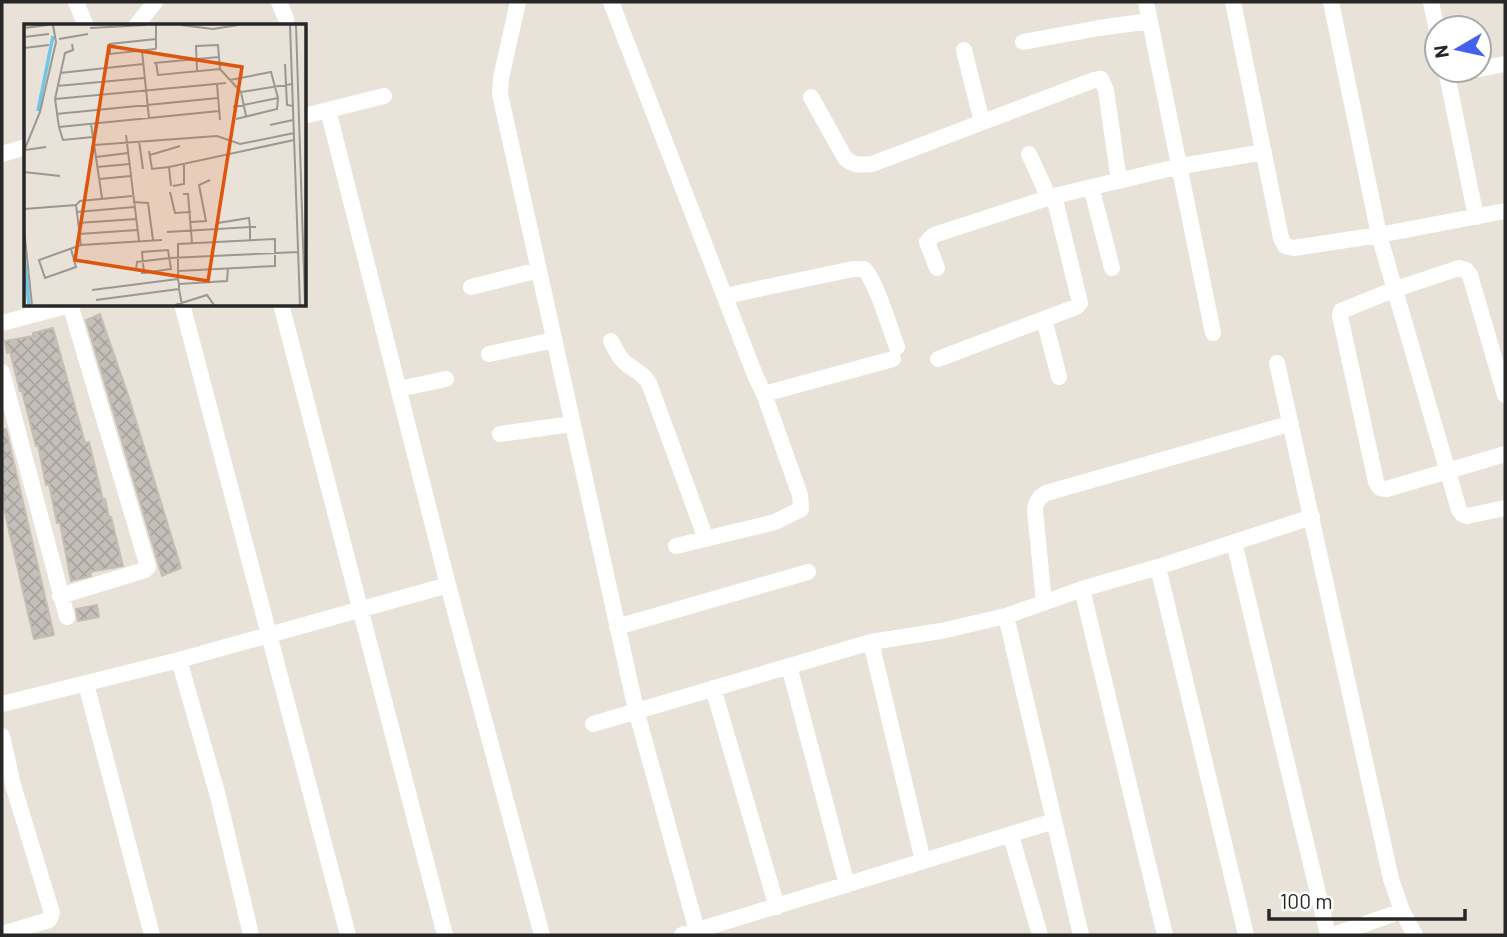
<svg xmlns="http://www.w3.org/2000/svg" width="1507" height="937" font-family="Barlow,sans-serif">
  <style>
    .building { fill: url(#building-cross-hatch); stroke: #c4beb3; stroke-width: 2 }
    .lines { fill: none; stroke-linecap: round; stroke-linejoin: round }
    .minor { stroke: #fff; stroke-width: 16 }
    .inset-river { fill: none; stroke: #72c6e5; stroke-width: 3.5 }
    .inset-road { fill: none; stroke: #9b9792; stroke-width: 2 }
    .view { fill: #de560d; fill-opacity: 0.15; stroke: #de560d; stroke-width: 3.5 }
    .inset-edge { fill: none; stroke: #272727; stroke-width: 3.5 }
  </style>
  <defs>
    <pattern id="building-cross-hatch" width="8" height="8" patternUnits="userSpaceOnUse" patternTransform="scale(1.75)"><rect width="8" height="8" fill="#c4bfb9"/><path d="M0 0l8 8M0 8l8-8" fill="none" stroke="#a8a49f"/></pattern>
  </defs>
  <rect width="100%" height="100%" fill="#e9e2d9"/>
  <path class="building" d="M100,314L129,398L181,568L162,576L86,320Z
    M53,328L85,443L89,442L103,500L105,499L109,517H111L123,566L90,572L91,576L71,581L60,523H57L49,484L46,485L38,445L36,446L22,391H20L10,352L7,353L5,341L33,336V333Z
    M6,429L54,635L34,639L2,500V430Z
    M97,605L99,617L78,621L76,609Z"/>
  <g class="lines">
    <path class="minor" d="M76,2L86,26
      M279,2L286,19
      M518,2L501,78L500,94L636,710L697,931
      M611,2L755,375L764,394L893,359
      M1146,2L1213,333
      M1233,2L1281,238L1285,246L1294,248L1379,235L1505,211
      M1331,2L1379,235L1459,510L1462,514L1467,516L1505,508
      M1431,2L1437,31
      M136,26L155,2
      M1023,42L1099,28L1150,21
      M964,50L982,122
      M1479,69L1505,64
      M1446,70L1476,217
      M1446,74L1471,70
      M811,97L845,158C854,166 860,165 872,164L1094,80L1101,79L1106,90L1119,181
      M328,110L448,585L542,935
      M304,116L384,96
      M2,154L26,147
      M1029,154L1049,198
      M1091,187L1112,268
      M937,268L927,242L934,235L1054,196L1181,166L1264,152
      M471,287L539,270
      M725,296L853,269H864C876,280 890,329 897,347
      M182,304L348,935
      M281,304L445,935
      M1044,319L1059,377
      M2,323L70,305
      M611,341C616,350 619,359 628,365C636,371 644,374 649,383L706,539
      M489,354L554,340
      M938,359L1076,307L1080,303L1054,196
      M1277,363L1391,879L1402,911L1415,935
      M2,372L67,617
      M399,389L446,379
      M1505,395L1470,275L1466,270L1459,268L1393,290L1341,311L1340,316L1376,482L1380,488L1387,489L1505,454
      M500,434L572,424
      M1234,542L1328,935
      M676,546L775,522L801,509L800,495L764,394
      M1158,567L1246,935
      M1082,589L1165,935
      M60,596L145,570L148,567L70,304
      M1044,603L1035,510C1036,501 1039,498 1046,493L1289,424
      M1006,616L1081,935
      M617,627L808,572
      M871,642L923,861
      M179,660L218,796L251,935
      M789,666L847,885
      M86,684L152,935
      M713,688L777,907
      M2,704L179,660L448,585
      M593,724L871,642L941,631L1006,616L1082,589L1158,567L1312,517
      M2,736L13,785L52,913L49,920L2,934
      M1011,836L1040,935
      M682,935L1054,821
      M1333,935L1402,911"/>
  </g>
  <g transform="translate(24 24)">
    <rect width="282" height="282" fill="#e9e2d9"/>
    <path class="inset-river" d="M14,87L29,12M0,232L5,281"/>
    <path class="inset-road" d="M157,1L189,5L214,1M266,1L276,281M272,1L281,281M0,4L24,1M66,4L122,1M0,13L25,10M35,15L64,10M132,15L86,20V30L131,25L132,24V1M48,20L49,26L41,29L31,75L35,103L39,116L69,113M0,24L25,21M118,27L125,94M132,38L134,51L196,45L217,68L222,92M130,39L195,33M261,40L263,81L269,82M173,46L172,22L194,21L196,45M36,49L119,40M206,56L247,48L254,74L253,85L212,95M193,60L196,96M33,62L120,54M217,68L268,60M31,75L202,59M209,83L254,74M32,90L194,74M67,100L78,174M246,101L269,96M35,103L195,87M102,111L115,217M115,117L119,145M70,121L193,112L216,120L270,109M1,126L22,123M0,127L16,88L32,18L29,1M125,127L128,145L145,143M126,131L156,122M72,133L104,129M73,143L106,140M0,148L36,152M75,155L107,152M147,162L145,143L270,116M149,162L160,160V139M146,168L151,189L167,188M159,170H164L168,219M109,178L124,179L129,216M0,185L52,181M53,188L110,183M167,198L182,197L175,161L186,156M54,199L112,195M194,199L225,194L226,203H232M0,205L8,281M143,208L226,203V216M55,210L113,206M57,221L52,181L56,177L108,172M47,225L52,243L21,254L15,236L57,221L138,216M112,246L113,238L146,234L274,228M154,247L251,242V215L154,220V255L155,260V265L158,281M117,249H120L146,245H147L144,226L118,228L120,249M155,260L203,257L204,245M68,266L154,255M72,276L155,265M151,281L183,271L190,281"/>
    <path class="view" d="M85,22L218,43L184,257L51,236Z"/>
    <rect width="282" height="282" class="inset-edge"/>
  </g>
  <rect width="1507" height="937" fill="none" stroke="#272727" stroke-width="7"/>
  <g transform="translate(1458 49) rotate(261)"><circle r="33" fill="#ffffff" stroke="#a9a9a9" stroke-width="2"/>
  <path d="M0-5L12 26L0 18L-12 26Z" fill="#4261ed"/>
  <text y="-10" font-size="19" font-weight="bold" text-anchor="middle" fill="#272727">N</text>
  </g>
  <path d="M1269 909v10h196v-10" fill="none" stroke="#272727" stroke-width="3.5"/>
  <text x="1280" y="909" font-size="21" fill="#272727" stroke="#ffffff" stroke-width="5" paint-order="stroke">100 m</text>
</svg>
